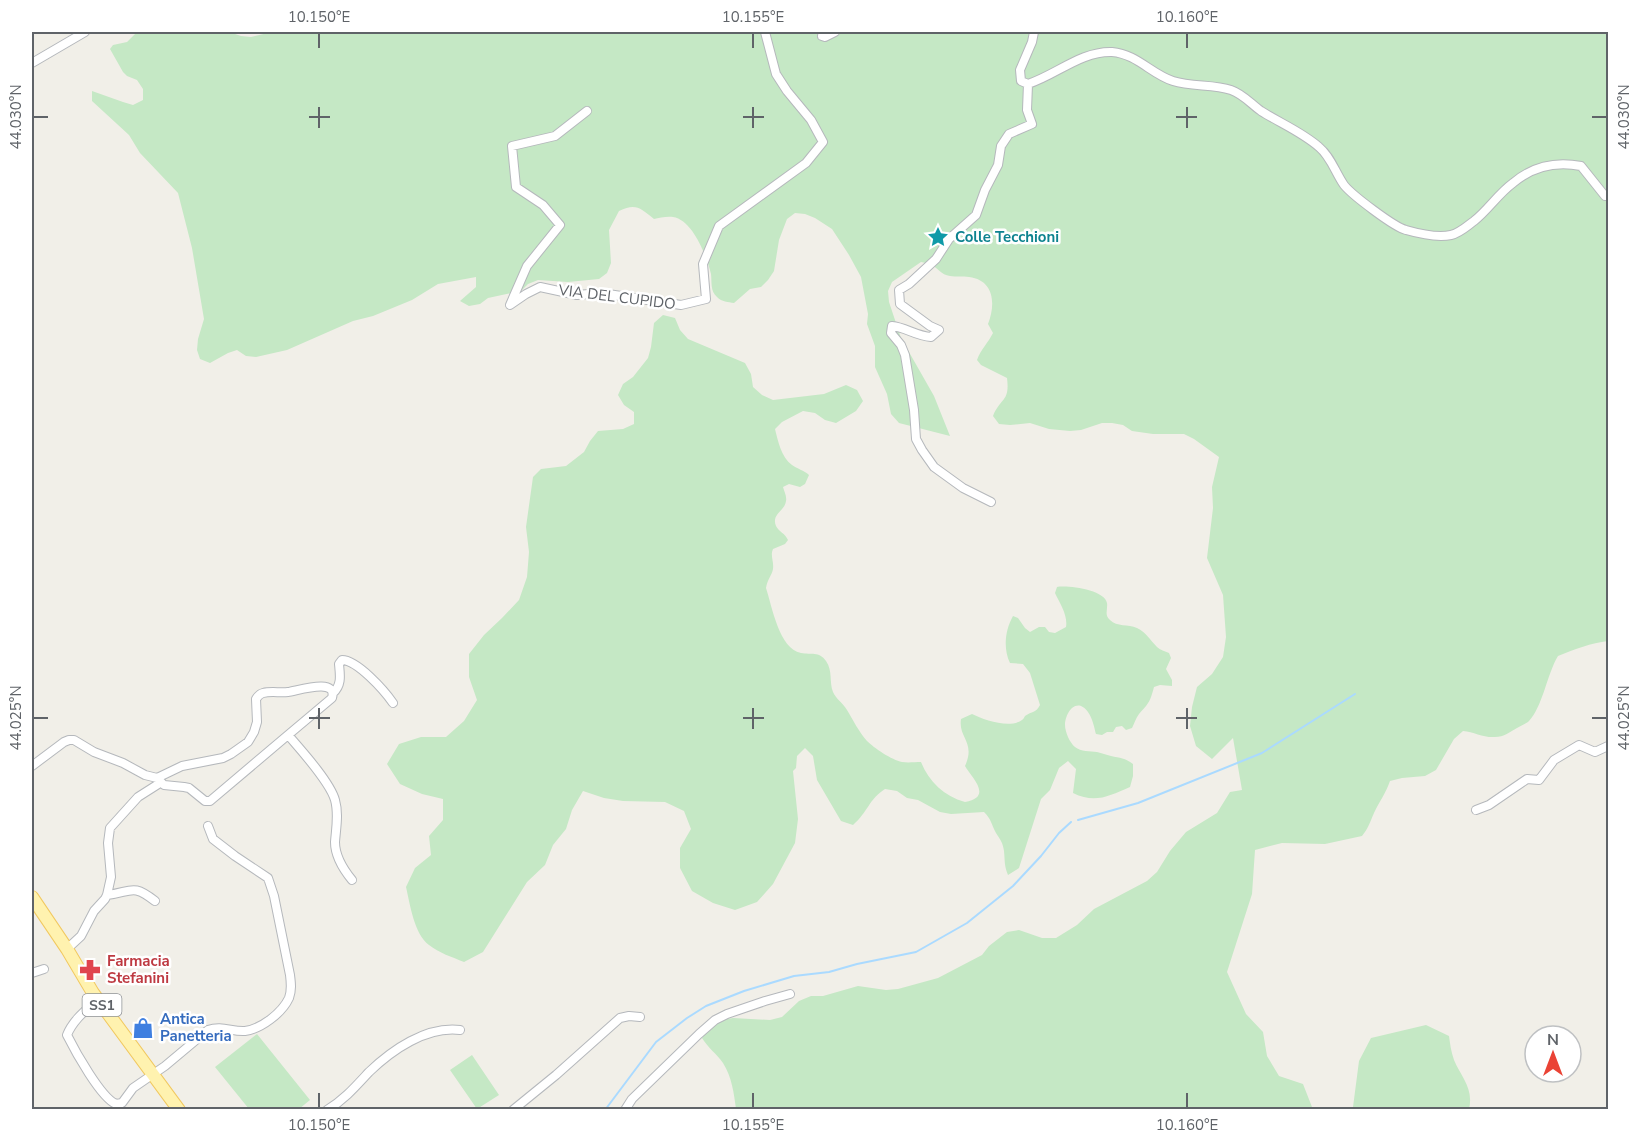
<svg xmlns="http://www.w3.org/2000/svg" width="1640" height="1141" font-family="'Nunito Sans',sans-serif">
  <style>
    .green { fill: #c5e8c5 }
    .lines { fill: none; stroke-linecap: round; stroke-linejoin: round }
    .stream { stroke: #aadaff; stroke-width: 2 }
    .street-casing { stroke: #b5b8bc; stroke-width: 10 }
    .primary-casing { stroke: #f2c960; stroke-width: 14 }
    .street { stroke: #fff; stroke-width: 8 }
    .primary { stroke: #fff2af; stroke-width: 12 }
    .ticks { fill: none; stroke: #5f6368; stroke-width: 2 }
    .labels { text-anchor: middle; stroke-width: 5; stroke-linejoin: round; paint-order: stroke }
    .shield { fill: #fff; stroke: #8f9295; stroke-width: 1.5 }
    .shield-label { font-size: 14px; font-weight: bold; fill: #5f6368 }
    .culture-label { font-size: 15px; font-weight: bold; fill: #0d838f; stroke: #fff; text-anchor: start }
    .street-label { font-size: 15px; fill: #5f6368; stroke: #fff }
    .health-label { font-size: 15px; font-weight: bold; fill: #be3a42; stroke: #fff; text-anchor: start }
    .shop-label { font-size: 15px; font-weight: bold; fill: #366cbe; stroke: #fff; text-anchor: start }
    .neatline { fill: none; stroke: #5f6368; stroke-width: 2 }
    .ticks-label { font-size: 15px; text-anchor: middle; fill: #5f6368 }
  </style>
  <rect width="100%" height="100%" fill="#f1efe8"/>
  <path class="green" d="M137,32H229L241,36L251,37L272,32L309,33L310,32H1608V641C1591,643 1575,649 1558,656C1547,674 1543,706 1529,721C1526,724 1520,726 1517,728C1510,732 1504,737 1495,737C1484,738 1474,732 1463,731L1454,739L1436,770L1425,776L1402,778L1390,781C1386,793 1379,802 1374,813C1370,822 1368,829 1362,836L1325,844L1282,843L1255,850L1252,894L1227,972L1246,1014L1263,1032L1267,1056L1279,1076L1303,1084L1312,1107L1316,1109H736C734,1094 732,1077 723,1063C717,1054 708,1048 702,1038L711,1026L721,1020L733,1018L770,1020L782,1017L799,1001L811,996H823L858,986L886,990L898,989L938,978L982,955L989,946L1007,932L1019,930L1042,938H1056L1077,925L1094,909L1147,881L1157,872L1170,851L1186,832L1217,813L1230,792L1242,790L1233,738L1212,759L1196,746L1190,726L1192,707L1197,687L1212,674L1223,657L1226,637L1223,595L1207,558L1213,508L1212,487L1219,457L1194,439L1184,434H1153L1132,431L1123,425L1112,423H1102L1081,430L1070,431L1049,429L1030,423L1010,425L999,424L993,416C1001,397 1010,402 1007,378L981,365L977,360C981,349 988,343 993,333L988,324C996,304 994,280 969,277C963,276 956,277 950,276C941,275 937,267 930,264C928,263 924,263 921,262L892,282L888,291L889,302L901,338L934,396L950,436L899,423L891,414L887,394L875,367V346L867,324L868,314L861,277L849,255L832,229L815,218L805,214L795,213L787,219L779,240L774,271L768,280L761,287L750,289L734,303C728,302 722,302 717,297C710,291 712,282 711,274C707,257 693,220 673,217C667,216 659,218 654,219C640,208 636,203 619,211L609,230L611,263L607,273L599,279L568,282L538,280L528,284L521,291L488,298L480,304L469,306L460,301L476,287V277L438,284L412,300L373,316L353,321L287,350L256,357L246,356L237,350L228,353L210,363L200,359L197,350L198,339L204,319L192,248L178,193L140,153L129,135L92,101V91L123,102L133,105L143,100V89L137,80L127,76L123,72L110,49L113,45L127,42Z
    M663,315L675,318L680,330L688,339L745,363L751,374L753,387L762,395L773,400L824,394L846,385L857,390L863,401L856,411L836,423L825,420L815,413L803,411L782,422L775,429C778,441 781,457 792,465C797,469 804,470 809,475L805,484L800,487L789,484L783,487C784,491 787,496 786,501C785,511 771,514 776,526C779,532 785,533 788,540L785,544L773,549C770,556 774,561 773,569C772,575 767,580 766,588C772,606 779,649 801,653C811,655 819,651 826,661C833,671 829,682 833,692C836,699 843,703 847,710C853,720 859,732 867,741C874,748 892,760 902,762C908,763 915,762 921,762C929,782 944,796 965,802C994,797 971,777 965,766C976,742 958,738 961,719L972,714C984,720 1010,729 1022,720C1024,719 1024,717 1025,716C1032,711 1036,713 1040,705L1030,673L1023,664L1010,663C1003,649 1005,630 1013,616L1018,618L1025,628L1030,632L1039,627H1045L1049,632L1055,633L1066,627C1068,615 1060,604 1055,593L1057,587C1068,585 1105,590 1107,603C1108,609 1104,615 1110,620C1117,627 1128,624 1137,628C1146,632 1150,640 1157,647C1160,650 1165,651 1169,653L1171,658L1166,669L1172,680V686L1160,685L1154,687C1150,702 1149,703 1139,714C1136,718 1134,724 1132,728L1126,730L1122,726L1116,727L1113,732H1107L1102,735L1096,734C1094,726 1091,710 1081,706C1071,703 1065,717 1065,725C1065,732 1070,743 1075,747C1081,752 1090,751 1097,752C1102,753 1106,755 1111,756C1120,758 1125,758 1133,764V776L1130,787C1109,796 1095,804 1073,793L1076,769L1068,761L1059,768L1050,790L1041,799L1019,868L1008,875C1004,865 1005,861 1004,851C1003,843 1000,839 996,833C991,824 992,820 984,812L951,814L940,812L918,800L907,798L897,791L885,789C869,799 868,812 853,825L841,821L817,780L813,756L805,748L797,756L796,768L793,771L798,819L795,843L773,884L757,902L735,910L713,903L692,891L680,868V848L691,829L684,811L665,802L623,801L604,798L583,791L572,810L566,829L553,845L545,865L527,882L483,952L464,962C452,957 439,953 429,945C414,934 410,904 406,887L415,868L431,855L429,836L443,820V799L422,794L400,784L387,764L399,744L421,737H446L464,721L477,700L469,677V654L484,635L502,618L519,600L527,577L529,552L526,527L533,477L541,469L566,466L584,452L590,441L598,431L623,429L634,424V412L624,405L618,395L623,384L633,377L648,358L651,347L654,323Z
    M1426,1025L1449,1036C1450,1043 1451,1052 1454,1060C1461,1077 1474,1088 1469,1109H1349L1353,1107L1359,1061L1371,1038Z
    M257,1034L310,1100L299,1109H249L215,1067Z
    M472,1055L499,1095L477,1109L450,1070Z"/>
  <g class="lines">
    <path class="stream" d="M1078,820L1138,803L1262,753L1355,694
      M605,1110L656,1042L687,1018L706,1006L744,991L794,976L829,972L857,964L916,952L967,923L1013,886L1041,856L1059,833L1071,822"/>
    <defs>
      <path id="street" d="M823,32L822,36L825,37L835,32
        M1034,32L1032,42L1020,70L1021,81L1028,84C1056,75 1081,51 1112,52C1137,54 1151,74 1173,81C1192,87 1213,84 1231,90C1243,94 1251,104 1261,111C1280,123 1302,132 1319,147C1331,157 1335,172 1344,185C1352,195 1394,227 1406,230C1420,234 1437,238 1451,235C1460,233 1467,226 1474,221C1488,210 1498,194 1513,183C1533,166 1555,161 1581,166L1605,196H1608
        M32,63L85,32
        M587,111L555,136L512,146L516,187L543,205L560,225L527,266L510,305L526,294L540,287L577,295L589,294H608L681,305L706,299L703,264L719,226L806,163L823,142L811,120L787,91L776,74L765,32
        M991,502L963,488L934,467L922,450L916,439L914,410L905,355L901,345L891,333L892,326C905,327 916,336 931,337L939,330L930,326L900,304L899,290L909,284L936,259L949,239L976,215L985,190L998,165L1001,146L1009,134L1032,124L1027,110L1028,84
        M333,693C342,685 340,675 339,664L342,660C357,660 384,690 393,703
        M32,766L64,742L69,740H74L94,752L123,763L145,775L157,778L164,785L184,787L189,788L205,801H210L288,735
        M157,778L182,766L223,758L231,754L248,742L254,732L257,722L256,699C258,696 259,694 263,693C271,691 280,693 288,692C297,691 338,677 332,698L288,735C301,750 330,782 335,800C339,814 336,828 335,842C335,856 343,869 352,880
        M1476,810L1489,805L1527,779L1539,780L1554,760L1579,745L1595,752L1608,746
        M107,895C132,892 132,883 155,901
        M67,949L81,936L94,911L105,899L107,895L111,877L108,843L110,828L138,797L160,783
        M32,973L44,969
        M98,999C86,1010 73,1020 67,1035C75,1051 101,1098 116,1104L119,1110
        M116,1104L122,1103L133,1088L165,1066L208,1030C222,1025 232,1032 245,1031C261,1029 282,1013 289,998C292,990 291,983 290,975L274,896L268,878L235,856L213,839L208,826
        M327,1110C344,1100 356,1086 369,1072C392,1050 426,1026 460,1030
        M513,1110L556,1075L620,1018L629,1016L640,1017
        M625,1110L632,1099L699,1034L715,1020L727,1014L765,1001L790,994"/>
      <path id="primary" d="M32,897L67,949L93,993L179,1110"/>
    </defs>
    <use href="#street" class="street-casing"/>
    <use href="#primary" class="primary-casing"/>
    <use href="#street" class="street"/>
    <use href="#primary" class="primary"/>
  </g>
  <path class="ticks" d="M319,33V48M753,33V48M1187,33V48M319,107V128M753,107V128M1187,107V128M33,117H48M309,117H330M743,117H764M1176,117H1197M1592,117H1607M319,708V729M753,708V729M1187,708V729M33,718H48M309,718H330M743,718H764M1176,718H1197M1592,718H1607M319,1093V1108M753,1093V1108M1187,1093V1108"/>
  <defs>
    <symbol id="sight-bare" viewBox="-9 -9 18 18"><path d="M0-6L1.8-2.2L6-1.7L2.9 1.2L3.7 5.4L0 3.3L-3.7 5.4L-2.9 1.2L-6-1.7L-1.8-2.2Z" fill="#0f9aa8" stroke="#fff" stroke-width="2.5" paint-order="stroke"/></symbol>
    <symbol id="pharmacy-bare" viewBox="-9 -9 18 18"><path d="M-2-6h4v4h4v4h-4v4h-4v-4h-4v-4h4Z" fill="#e0444e" stroke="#fff" stroke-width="2.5" paint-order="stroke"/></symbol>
    <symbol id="shop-bare" viewBox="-9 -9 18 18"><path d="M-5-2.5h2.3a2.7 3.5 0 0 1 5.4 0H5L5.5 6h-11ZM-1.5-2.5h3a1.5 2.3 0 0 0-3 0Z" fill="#3f7fe0" stroke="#fff" stroke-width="2.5" paint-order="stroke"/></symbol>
  </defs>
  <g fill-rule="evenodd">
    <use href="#sight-bare" x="923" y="222" width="30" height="30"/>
    <use href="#pharmacy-bare" x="75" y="955" width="30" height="30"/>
    <use href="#shop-bare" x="128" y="1013" width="30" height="30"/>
  </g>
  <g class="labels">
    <rect class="shield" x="82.5" y="994" width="39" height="22" rx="4.5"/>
    <g class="shield-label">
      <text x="102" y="1010">SS1</text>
    </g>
    <g class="culture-label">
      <text x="955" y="242">Colle Tecchioni</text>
    </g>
    <g class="street-label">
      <text transform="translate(617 297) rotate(7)" y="5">VIA DEL CUPIDO</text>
    </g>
    <g class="health-label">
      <text x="107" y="966">Farmacia<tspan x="107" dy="17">Stefanini</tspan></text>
    </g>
    <g class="shop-label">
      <text x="160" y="1024">Antica<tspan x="160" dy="17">Panetteria</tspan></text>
    </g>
  </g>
  <rect width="1640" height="1141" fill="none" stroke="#ffffff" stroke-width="66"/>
  <g transform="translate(1553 1054)"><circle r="28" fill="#ffffff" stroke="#bfc1c3" stroke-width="1.5"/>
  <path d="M0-4.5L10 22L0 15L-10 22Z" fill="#ea4335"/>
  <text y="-9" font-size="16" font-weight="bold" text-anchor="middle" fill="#5f6368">N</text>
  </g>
  <rect x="33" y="33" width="1574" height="1075" class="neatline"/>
  <g class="ticks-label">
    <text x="319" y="22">10.150°E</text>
    <text x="753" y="22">10.155°E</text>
    <text x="1187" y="22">10.160°E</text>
    <text transform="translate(16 117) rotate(-90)" y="5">44.030°N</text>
    <text transform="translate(1624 117) rotate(-90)" y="5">44.030°N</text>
    <text transform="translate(16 718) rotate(-90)" y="5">44.025°N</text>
    <text transform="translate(1624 718) rotate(-90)" y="5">44.025°N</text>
    <text x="319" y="1130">10.150°E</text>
    <text x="753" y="1130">10.155°E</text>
    <text x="1187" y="1130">10.160°E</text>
  </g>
</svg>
